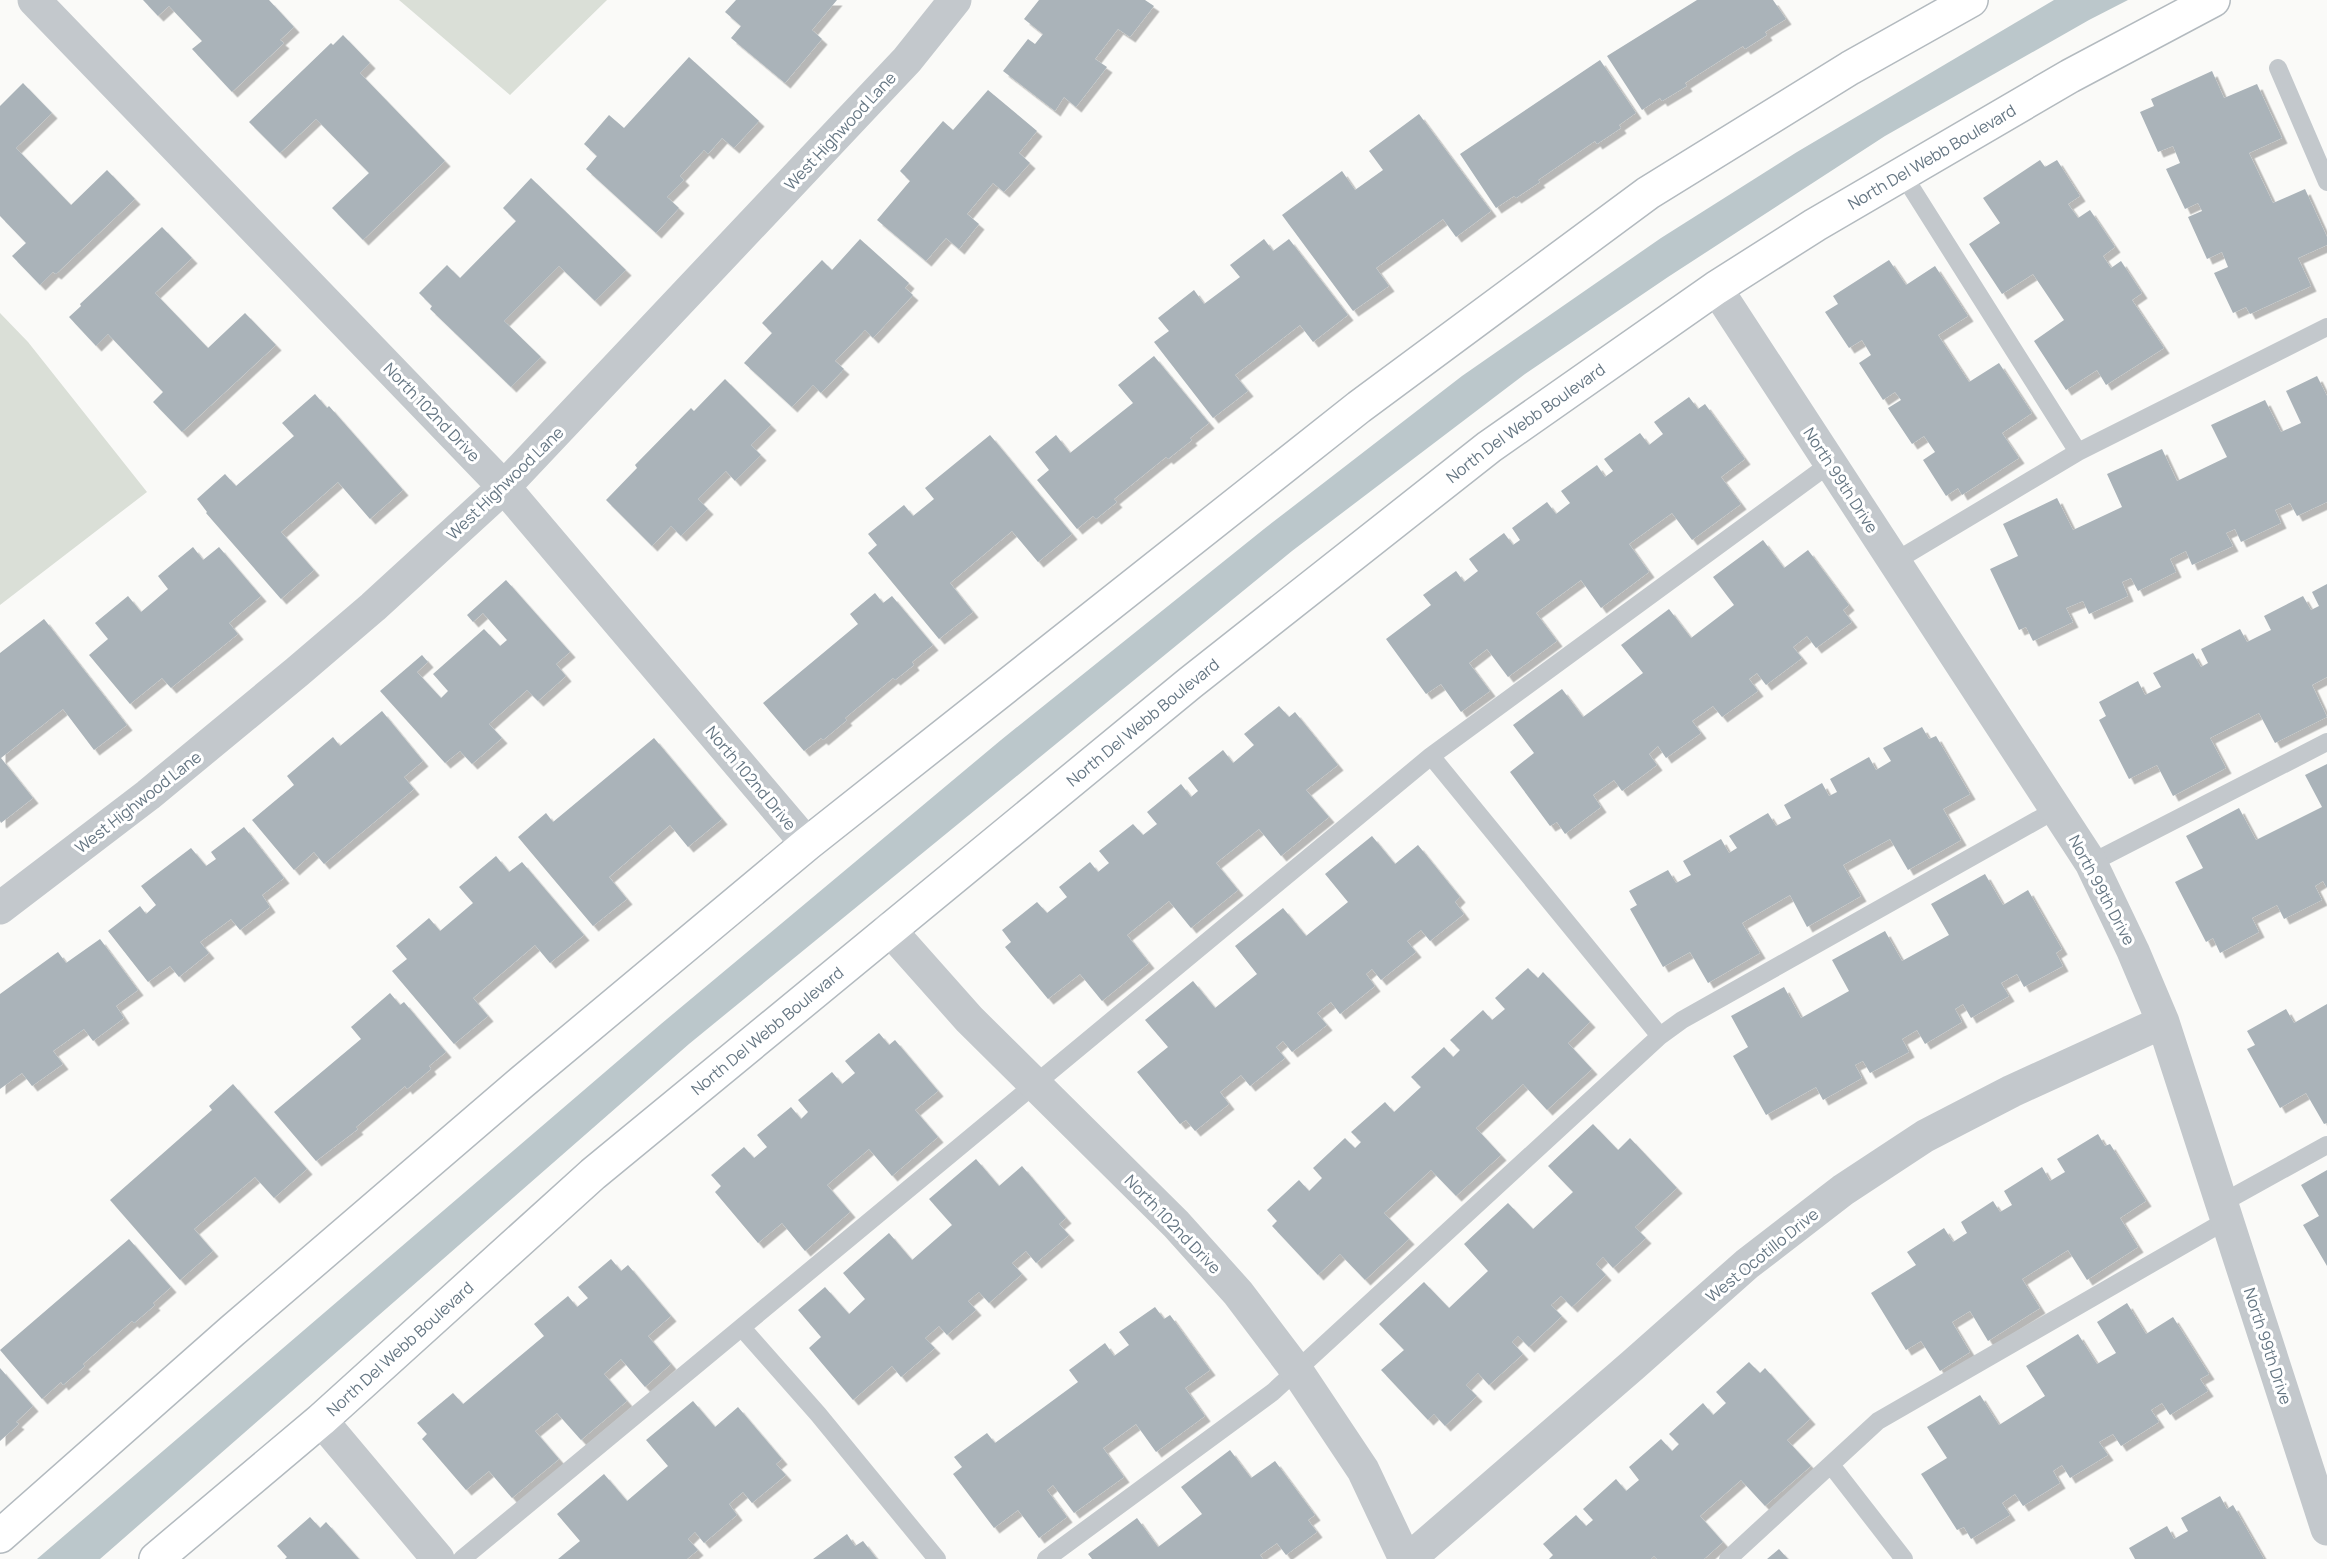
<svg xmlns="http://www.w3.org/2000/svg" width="2327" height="1559" font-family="Manrope,sans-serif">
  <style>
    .green { fill: #dadfd7 }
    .water { fill: #bbc7cb }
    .building { fill: #aab3b9; filter: url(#shadow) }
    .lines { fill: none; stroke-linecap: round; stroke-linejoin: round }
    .secondary-casing { stroke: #b3babf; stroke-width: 36 }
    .lane { stroke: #c3c8cc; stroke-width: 18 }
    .street { stroke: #c3c8cc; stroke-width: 33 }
    .secondary { stroke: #fff; stroke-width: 33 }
    .labels { text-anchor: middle; stroke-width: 6; stroke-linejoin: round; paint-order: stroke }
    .street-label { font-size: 16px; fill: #657683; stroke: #fff }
  </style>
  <defs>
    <filter id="shadow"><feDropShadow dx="5.5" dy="5.5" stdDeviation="0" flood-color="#0004"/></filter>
  </defs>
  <rect width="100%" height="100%" fill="#fafaf8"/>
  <path class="green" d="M399,0H607L510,95Z
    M0,313L28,342L147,492L0,605Z"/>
  <path class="water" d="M2054,0H2128L2089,20L1885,136L1668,277L1525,374L1292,551L689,1044L100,1559H37L661,1024L1001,740L1264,529L1462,376L1661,238L1797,152Z"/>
  <path class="building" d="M143,0H269L294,27L280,40L284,43L232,92L192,49L202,41L169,6L158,16Z
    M736,0H837L812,30L822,39L785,83L731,38L741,26L725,12Z
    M1039,0H1145L1154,6L1130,37L1118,29L1095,59L1107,67L1076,107L1064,97L1055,111L1003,71L1028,39L1035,44L1043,34L1024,19Z
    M1697,0H1773L1786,19L1765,32L1767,35L1745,49L1743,46L1685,83L1687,86L1662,101L1660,98L1642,110L1607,56Z
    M343,35L370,63L360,73L445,161L363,240L332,208L369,173L316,119L280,153L249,122L331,43L333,45Z
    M689,57L759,121L734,148L722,138L708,154L704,150L680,176L684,180L667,197L679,208L656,233L586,169L597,156L584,144L609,115L624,128Z
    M1600,60L1636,113L1619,125L1621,128L1597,144L1595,141L1538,180L1540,182L1516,198L1514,196L1496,208L1460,154Z
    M2212,71L2224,98L2257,84L2282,138L2249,153L2273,203L2305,189L2327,237V245L2298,258L2311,286L2250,314L2246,307L2233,313L2214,273L2228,267L2222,252L2207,259L2188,217L2202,211L2198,203L2185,209L2166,169L2180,163L2173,146L2158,152L2140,112L2154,106L2151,99Z
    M23,83L52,113L16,148L71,205L107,170L135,199L56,274L53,272L40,285L12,256L26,243L0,216V106Z
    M988,90L1037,131L1019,153L1030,163L1004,192L993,183L967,214L979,224L959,249L946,238L926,261L877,220L910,181L900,171L943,121L953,130Z
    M1419,114L1491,211L1456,237L1443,219L1376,268L1389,286L1353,311L1282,215L1342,171L1355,190L1383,170L1369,151Z
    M2040,160L2045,167L2057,160L2080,196L2068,204L2078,218L2090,210L2115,247L2103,256L2111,268L2121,261L2142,293L2132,300L2164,348L2106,385L2097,370L2066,390L2034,341L2064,320L2033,274L2002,294L1969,244L2000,223L1983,198Z
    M531,178L626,270L595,301L559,266L504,321L541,357L511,387L430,309L432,306L419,293L447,265L460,278L516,221L503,208Z
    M162,227L192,258L155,293L208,348L245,313L276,345L182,432L153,402L163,392L108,334L96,346L69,317L81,306L80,304Z
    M860,239L909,283L905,288L913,295L873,338L865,330L835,361L844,369L821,393L813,385L792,407L744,363L772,333L762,323L822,260L832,270Z
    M1264,239L1273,251L1289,239L1348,315L1313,342L1300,325L1235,375L1248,391L1213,418L1154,342L1169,331L1158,318L1194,290L1204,304L1240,277L1230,265Z
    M1889,260L1906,285L1935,266L1968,316L1938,335L1969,382L1999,363L2032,413L2002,433L2019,458L1962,495L1958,488L1946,496L1923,460L1935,452L1924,436L1912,444L1888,408L1901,400L1895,392L1883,400L1859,363L1871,355L1862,340L1849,348L1825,312L1838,304L1833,296Z
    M1154,356L1209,423L1190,438L1192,440L1168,459L1166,457L1114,499L1117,502L1096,519L1093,516L1077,529L1037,480L1049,470L1035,452L1056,435L1070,453L1133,403L1118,385Z
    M2317,376L2327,396V502L2297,516L2290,503L2275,510L2281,523L2241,542L2235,529L2226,533L2233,546L2192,565L2186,551L2170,559L2176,572L2138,591L2131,578L2122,582L2128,596L2089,614L2083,601L2066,608L2073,622L2033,641L2026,627L2019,630L1990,569L2018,556L2003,524L2057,498L2073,530L2122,507L2107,474L2162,449L2177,481L2227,457L2211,425L2265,400L2281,432L2301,423L2286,391Z
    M725,379L771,425L751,445L761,455L735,481L726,471L698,499L708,509L681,536L671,526L652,546L606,500L637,468L635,465L691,408L694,411Z
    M315,394L327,408L329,406L403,490L370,519L338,482L281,532L314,570L281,599L206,513L207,512L197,499L225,474L236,486L294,436L282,423Z
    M1689,397L1698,409L1705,404L1745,459L1721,477L1741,504L1692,540L1672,513L1629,544L1649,572L1601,608L1581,580L1536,613L1557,641L1508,677L1487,649L1469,663L1490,691L1461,712L1441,684L1426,694L1386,639L1431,605L1423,595L1456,571L1464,582L1478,571L1469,559L1504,533L1513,545L1520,540L1512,528L1547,502L1556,514L1570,503L1561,491L1597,465L1605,477L1613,471L1604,459L1640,433L1649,445L1663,434L1654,422Z
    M990,435L1072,534L1038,562L1012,531L950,583L973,612L939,639L868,553L877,545L868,534L904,505L913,516L934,499L925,488Z
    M1763,540L1784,568L1808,550L1849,605L1843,610L1852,622L1816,648L1807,636L1793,647L1802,658L1766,685L1757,673L1749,679L1758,691L1722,717L1713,706L1692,721L1701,733L1666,758L1658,746L1649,754L1657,765L1622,791L1614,780L1593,795L1601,807L1565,834L1557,822L1550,826L1510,772L1534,753L1513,725L1562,689L1583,717L1643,673L1621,645L1669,609L1691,638L1734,605L1713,577Z
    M193,547L203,560L219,547L261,596L229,623L238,634L171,688L162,678L130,704L89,655L108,639L95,623L128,596L141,612L168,589L158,576Z
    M506,580L570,652L556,664L566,676L538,701L527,690L489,724L502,738L472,764L460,751L445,763L380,691L422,655L428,662L417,672L441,698L448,691L433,674L484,629L500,646L507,640L483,613L473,622L467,615Z
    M2327,584V677L2312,685L2327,717L2275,743L2259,713L2210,738L2226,768L2173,796L2157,765L2129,779L2099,720L2106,716L2099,702L2138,681L2145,695L2161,687L2153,673L2193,653L2201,667L2208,663L2201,649L2240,629L2247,642L2271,630L2264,616L2303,596L2311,610L2319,606L2312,592Z
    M875,593L883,603L892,596L933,645L912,662L914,665L895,680L893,678L845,718L847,720L823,740L821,738L804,751L763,703L858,624L850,614Z
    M44,619L127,725L94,750L63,709L1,758L33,798L1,823L0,821V653Z
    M1279,706L1289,717L1295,712L1338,765L1306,790L1329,817L1281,856L1259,829L1216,863L1238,890L1191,928L1169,901L1127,935L1149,963L1102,1001L1080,974L1048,999L1005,947L1011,942L1002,930L1037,902L1047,913L1067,897L1059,887L1090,862L1098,872L1109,863L1099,851L1133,824L1143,835L1157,824L1147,812L1181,784L1191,797L1198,791L1188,778L1223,750L1233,763L1254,745L1244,734Z
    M382,711L423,761L404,777L414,789L324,864L314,852L294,870L252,820L294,785L287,776L333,737L340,746Z
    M1922,727L1929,739L1936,736L1970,794L1943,809L1961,840L1908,870L1890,839L1843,865L1861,896L1807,927L1790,895L1742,923L1760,953L1708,983L1690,952L1663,967L1630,909L1637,905L1629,891L1668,870L1676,883L1691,875L1683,861L1721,839L1729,853L1737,848L1729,836L1768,813L1776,826L1791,818L1784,805L1822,783L1829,796L1837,792L1830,779L1869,757L1876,770L1891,761L1883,748Z
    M654,738L722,819L688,847L670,825L609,877L627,899L593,926L518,837L546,813L553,822Z
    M2327,764V888L2323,881L2315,886L2322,900L2284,919L2277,905L2252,918L2259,932L2220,953L2213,938L2206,942L2175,882L2203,868L2186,836L2239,808L2256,840L2322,807L2305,775Z
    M244,827L284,878L262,895L270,907L240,930L231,919L200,942L209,953L179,977L170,966L148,982L108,931L140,906L146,914L156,905L141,886L191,848L206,866L216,859L211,852Z
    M1372,836L1395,864L1418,845L1460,897L1455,902L1464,914L1430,941L1421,930L1407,941L1416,952L1381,980L1372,969L1366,974L1375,986L1340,1014L1331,1002L1317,1013L1327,1025L1292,1052L1283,1041L1276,1047L1285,1058L1250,1086L1241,1075L1220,1092L1229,1104L1195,1131L1186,1120L1180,1124L1137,1072L1168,1047L1145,1020L1193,981L1215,1008L1257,974L1235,946L1283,908L1306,936L1348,902L1325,874Z
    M496,856L509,872L522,862L584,935L550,963L535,945L473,998L488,1016L454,1044L392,971L407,959L396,946L429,918L440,931L473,903L459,887Z
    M1985,874L2003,905L2028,890L2062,949L2056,953L2063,966L2024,987L2017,974L2001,983L2009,996L1971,1018L1963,1004L1955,1009L1962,1022L1925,1044L1917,1030L1902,1039L1909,1052L1870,1073L1863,1061L1855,1065L1862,1078L1823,1100L1816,1087L1766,1115L1733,1056L1748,1047L1731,1016L1784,987L1801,1018L1849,991L1832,960L1885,931L1902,961L1949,935L1931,904Z
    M100,939L138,990L116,1006L124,1018L93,1041L84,1029L53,1051L63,1064L32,1086L22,1073L0,1089V994L58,952L66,963Z
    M1528,968L1538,978L1543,972L1590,1022L1568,1043L1592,1069L1547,1110L1523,1084L1476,1128L1501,1155L1456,1196L1431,1170L1384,1213L1409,1239L1365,1280L1340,1254L1318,1275L1272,1226L1277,1221L1267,1210L1299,1180L1309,1191L1322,1178L1313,1168L1345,1138L1355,1148L1361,1142L1351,1132L1385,1102L1394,1112L1421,1087L1411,1077L1444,1047L1453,1057L1460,1050L1450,1040L1483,1010L1492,1020L1505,1009L1495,998Z
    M390,993L400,1005L404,1002L446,1052L429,1066L431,1069L407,1089L405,1086L356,1127L358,1129L316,1161L274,1112L361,1039L351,1027Z
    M2327,1004V1123L2324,1124L2306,1093L2280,1108L2247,1049L2255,1045L2247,1031L2286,1009L2294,1023Z
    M879,1033L889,1045L895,1040L938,1091L915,1110L938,1137L892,1176L869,1149L827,1185L850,1212L805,1251L782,1223L758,1243L715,1192L721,1186L711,1175L744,1147L754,1158L767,1147L757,1135L791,1107L801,1119L808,1112L798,1100L832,1072L842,1084L855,1073L845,1061Z
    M233,1084L307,1169L274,1198L255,1177L194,1229L213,1251L180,1280L110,1200L212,1110L209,1106Z
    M1593,1124L1618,1150L1630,1138L1677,1188L1635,1227L1646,1238L1613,1268L1603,1257L1596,1264L1606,1275L1572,1307L1561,1296L1551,1305L1562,1316L1529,1347L1518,1336L1512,1342L1523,1354L1489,1385L1478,1373L1466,1385L1477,1396L1445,1426L1434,1414L1428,1420L1381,1370L1404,1350L1379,1324L1424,1282L1449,1308L1488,1271L1464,1244L1508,1203L1533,1229L1573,1192L1548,1166Z
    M2098,1134L2105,1146L2110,1144L2146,1201L2120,1218L2138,1247L2087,1280L2068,1250L2022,1279L2040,1308L1988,1341L1970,1311L1952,1322L1970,1352L1940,1371L1921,1341L1906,1350L1871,1293L1916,1265L1907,1252L1944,1228L1953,1242L1967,1233L1961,1222L1993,1201L2000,1212L2012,1205L2004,1191L2042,1167L2050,1181L2065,1172L2057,1159Z
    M976,1159L999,1186L1022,1166L1066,1218L1059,1224L1069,1235L1036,1263L1026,1251L1012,1263L1022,1274L989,1303L979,1292L968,1301L976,1310L947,1335L939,1326L925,1338L935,1348L901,1377L892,1366L853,1400L809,1348L821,1337L798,1310L825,1287L849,1314L865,1299L843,1273L889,1233L912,1260L952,1225L929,1199Z
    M2327,1170V1266L2303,1225L2319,1216L2301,1185Z
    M129,1239L171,1287L153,1303L155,1305L134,1323L132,1321L83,1364L85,1366L63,1385L61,1382L42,1399L0,1350Z
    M611,1259L621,1271L628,1265L671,1316L648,1336L671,1364L645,1387L621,1359L604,1374L627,1401L581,1440L557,1413L535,1431L559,1459L512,1498L489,1471L466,1490L422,1439L427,1434L417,1423L453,1393L463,1404L544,1336L534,1324L568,1296L577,1307L588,1298L578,1287Z
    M2127,1303L2146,1334L2173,1317L2209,1374L2200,1379L2208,1391L2170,1415L2162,1403L2151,1410L2159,1422L2121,1446L2113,1434L2099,1442L2108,1455L2070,1478L2062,1465L2053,1471L2060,1483L2023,1506L2015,1494L2002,1503L2010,1515L1971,1539L1964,1527L1957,1530L1921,1474L1947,1458L1927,1427L1980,1395L1999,1425L2045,1396L2026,1366L2078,1334L2097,1364L2116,1353L2097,1322Z
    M1155,1307L1164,1319L1170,1315L1210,1370L1185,1388L1205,1416L1156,1452L1136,1424L1103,1448L1124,1477L1074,1513L1053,1485L1047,1490L1067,1517L1039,1538L1018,1510L994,1528L953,1474L962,1467L954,1457L987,1433L995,1443L1078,1382L1069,1370L1105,1343L1114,1356L1129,1345L1119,1332Z
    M1749,1362L1760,1373L1765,1368L1810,1419L1787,1440L1811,1466L1765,1506L1741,1480L1700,1516L1723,1542L1704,1559H1657L1654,1556L1651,1559H1549L1553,1555L1543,1544L1576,1515L1586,1526L1593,1520L1583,1509L1616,1479L1626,1491L1639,1480L1629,1467L1661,1439L1672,1451L1679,1444L1669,1434L1703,1403L1713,1415L1726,1403L1716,1392Z
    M0,1368L33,1406L16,1422L19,1424L0,1441Z
    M693,1401L715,1427L738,1407L782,1459L776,1464L786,1475L752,1503L743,1492L729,1504L737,1515L704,1543L695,1532L688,1539L698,1550L687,1559H558L580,1541L557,1514L604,1474L627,1501L668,1466L646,1440Z
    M1230,1450L1251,1478L1275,1461L1315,1515L1308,1520L1317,1532L1286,1555L1277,1543L1260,1555L1263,1559H1092L1088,1554L1137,1518L1158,1547L1202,1514L1181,1487Z
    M2220,1496L2227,1509L2233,1505L2264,1559H2135L2129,1548L2167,1526L2174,1539L2188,1531L2181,1518Z
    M310,1517L320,1528L326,1522L359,1559H285L287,1557L277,1546Z
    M847,1534L855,1546L863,1541L877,1559H813Z
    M1779,1549L1788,1559H1767Z"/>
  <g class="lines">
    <defs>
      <g id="secondary">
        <path d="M0,1536L232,1331L522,1082L807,844L1359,407L1648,193L1850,68L1971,0"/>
        <path id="s1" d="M156,1559L321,1420L593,1174L1190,683L1489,447L1716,288L1815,225L2070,76L2213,0"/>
      </g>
    </defs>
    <use href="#secondary" class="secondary-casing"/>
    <path class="lane" d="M2278,68L2327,182
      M1902,173L2078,452
      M1894,562L2078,452L2327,327
      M1431,756L1660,1036
      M2091,863L2327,742
      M2222,1203L2327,1145
      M742,1328L818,1414L937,1559
      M1831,1465L1904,1559
      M462,1559L1431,756L1831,463
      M1046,1559L1273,1392L1660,1036L1682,1020L2057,809
      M1728,1559L1878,1421L2227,1220"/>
    <path class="street" d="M34,0L504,487L807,844
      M1716,288L2091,863L2133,951L2163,1022L2327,1529
      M0,908L148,795L297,672L373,607L504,487L907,60L955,0
      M889,929L969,1019L1176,1224L1238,1293L1297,1371L1363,1470L1405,1559
      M321,1420L438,1559
      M1409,1559L1633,1365L1747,1264L1843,1190L1925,1136L2012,1091L2163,1022"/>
    <use href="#secondary" class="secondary"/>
  </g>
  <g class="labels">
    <g class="street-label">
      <text transform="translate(840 131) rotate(-47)" y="6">West Highwood Lane</text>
      <text dy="6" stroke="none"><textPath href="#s1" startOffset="2266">North Del Webb Boulevard</textPath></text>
      <text transform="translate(432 412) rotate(46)" y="6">North 102nd Drive</text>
      <text dy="6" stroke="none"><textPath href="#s1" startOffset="1780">North Del Webb Boulevard</textPath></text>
      <text transform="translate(1841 480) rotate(57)" y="6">North 99th Drive</text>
      <text transform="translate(505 483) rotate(-44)" y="6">West Highwood Lane</text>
      <text dy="6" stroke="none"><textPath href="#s1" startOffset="1294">North Del Webb Boulevard</textPath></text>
      <text transform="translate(751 778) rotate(50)" y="6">North 102nd Drive</text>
      <text transform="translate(138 802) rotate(-38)" y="6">West Highwood Lane</text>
      <text transform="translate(2102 890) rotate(62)" y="6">North 99th Drive</text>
      <text dy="6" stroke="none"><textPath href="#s1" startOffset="808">North Del Webb Boulevard</textPath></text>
      <text transform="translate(1173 1224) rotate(46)" y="6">North 102nd Drive</text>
      <text transform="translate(1762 1255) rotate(-39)" y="6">West Ocotillo Drive</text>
      <text transform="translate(2268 1346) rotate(72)" y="6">North 99th Drive</text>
      <text dy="6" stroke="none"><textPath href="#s1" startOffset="322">North Del Webb Boulevard</textPath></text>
    </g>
  </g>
</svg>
